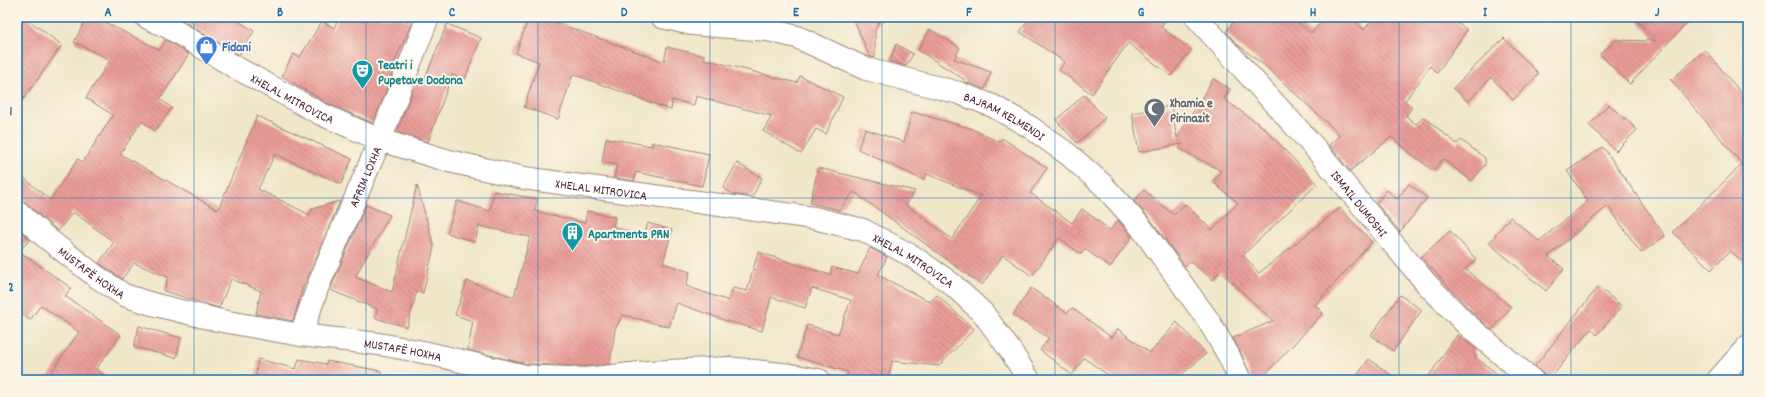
<svg xmlns="http://www.w3.org/2000/svg" width="1765" height="397" font-family="Dekko,sans-serif">
  <style>
    .building { fill: url(#building-back-hatch) }
    .lines { fill: none; stroke-linecap: round; stroke-linejoin: round }
    .street-casing { stroke: #9d837a; stroke-width: 24 }
    .street { stroke: #fff; stroke-width: 22 }
    .grid { fill: none; stroke: #1f6fb2; stroke-width: 1; stroke-opacity: 0.55 }
    .labels { text-anchor: middle; stroke-width: 4; stroke-linejoin: round; paint-order: stroke }
    .shop-label { font-size: 13px; font-weight: bold; fill: #366cbe; stroke: #fcf5e5; text-anchor: start }
    .culture-label { font-size: 13px; font-weight: bold; fill: #0d838f; stroke: #fcf5e5; text-anchor: start }
    .street-label { font-size: 13px; fill: #4a1f2b; stroke: #fcf5e5 }
    .worship-label { font-size: 13px; font-weight: bold; fill: #5b616d; stroke: #fcf5e5; text-anchor: start }
    .neatline { fill: none; stroke: #1f6fb2; stroke-width: 1.5 }
    .grid-label { font-size: 13px; text-anchor: middle; font-weight: bold; fill: #1f6fb2 }
  </style>
  <defs>
    <pattern id="building-back-hatch" width="6" height="6" patternUnits="userSpaceOnUse"><rect width="6" height="6" fill="#e99c98"/><path d="M-1 5l2 2M0 0l6 6M5-1l2 2" fill="none" stroke="#bf7f7c"/></pattern>
  </defs>
  <rect width="100%" height="100%" fill="#fcf5e5"/>
  <filter id="ink" filterUnits="userSpaceOnUse"><feTurbulence type="fractalNoise" baseFrequency=".025" numOctaves="2"/><feDisplacementMap in="SourceGraphic" scale="8" xChannelSelector="R" yChannelSelector="G"/><feConvolveMatrix kernelMatrix="1 2 1 2 8 2 1 2 1" color-interpolation-filters="sRGB"/></filter>
  <filter id="wash" filterUnits="userSpaceOnUse"><feTurbulence type="fractalNoise" baseFrequency=".012" numOctaves="4" result="noise"/><feDisplacementMap in="SourceGraphic" scale="16" xChannelSelector="R" yChannelSelector="G"/><feGaussianBlur stdDeviation="0.9" result="paint"/><feColorMatrix in="noise" values="0 0 0 0 0 0 0 0 0 0 0 0 0 0 0 0 0 1.4 0 .05"/><feComposite in="paint" operator="in"/></filter>
  <g filter="url(#wash)">
    <rect width="100%" height="100%" fill="#f0e7c9"/>
    <g id="blocks">
      <path class="building" d="M17,17H24L62,45L17,108Z
        M87,17H94L160,50L166,40L189,54L160,99L172,108L155,131L142,121L120,154L218,210L257,116L352,159L341,184L275,154L258,189L310,215L312,209L340,201L305,284H304L293,321L256,314L261,291L231,279L219,308L164,291L168,277L134,263L122,279L99,263L114,242L73,212L58,231L25,202L17,199V172L50,200L78,159L83,162L113,115L86,98L110,60L74,42Z
        M176,17H232L254,31L239,55Z
        M339,17H399L412,23L391,69L394,70L373,123L327,103L282,76L293,54L300,57L322,21L334,28Z
        M529,17H541L664,62L667,47L705,56L704,59L797,83L800,76L843,97L826,134L816,129L801,154L763,131L772,116L696,96L694,105L672,100L671,110L573,74L558,119L524,107L539,62L516,53Z
        M853,17H881L875,30V58L869,56Z
        M1030,17H1167L1161,27L1191,50L1171,76L1128,43L1092,94L1059,70L1065,62L1020,32Z
        M1237,17H1291L1311,33L1326,17H1350L1364,30L1374,17H1449L1467,30L1437,73L1430,66L1405,101L1412,107L1406,116L1416,124L1424,117L1457,144L1461,140L1485,158V165L1472,181L1443,159L1433,171L1391,137L1350,171L1329,145L1340,135L1269,69L1238,45L1226,32Z
        M1635,17H1692L1630,84L1600,54L1616,40L1656,41Z
        M447,24L481,38L465,79L452,75L428,142L397,132L417,78L424,81Z
        M930,29L960,48L954,59L991,72L985,89L965,82V80L918,50Z
        M1504,38L1539,74L1513,100L1491,77L1468,102L1453,88Z
        M896,44L913,54L906,66L890,61Z
        M1705,50L1748,101V265L1730,251L1711,270L1673,232L1742,164L1671,80Z
        M1213,79L1230,89L1224,99L1264,128L1317,184L1243,255L1259,273L1340,208L1372,242L1315,305L1323,313L1260,380H1252L1240,351L1233,338L1273,321L1220,271L1213,280L1190,261L1185,266L1150,219L1134,201L1144,190L1174,215L1185,204L1212,230L1238,203L1213,182L1221,171L1179,148L1182,144L1139,152L1132,113L1171,106L1177,138L1200,101H1204L1201,99Z
        M1084,95L1105,118L1077,143L1056,120Z
        M1609,104L1624,119L1625,118L1637,130L1616,151L1589,125Z
        M912,112L970,128L999,142L1002,138L1047,168L1030,193L1072,223L1082,209L1110,230L1118,220L1132,237L1110,267L1085,249L1081,254L1059,238L1032,276L1003,255L982,285L854,192L839,210L810,203L818,168L915,191L906,205L952,239L981,196L927,174L923,180L858,149L865,129L904,142Z
        M606,138L652,146V142L709,154L702,186L636,172L634,181L614,178L617,165L602,162Z
        M1603,147L1665,236L1641,253L1608,206L1548,256L1564,269L1546,291L1489,243L1510,217L1539,241L1588,201L1567,171Z
        M737,163L762,178L752,197L733,194L723,188Z
        M1409,184L1427,198L1400,232L1376,203L1387,190L1397,199Z
        M417,185L434,247L423,293L417,291L407,327L375,318L377,309L330,290L366,205L390,215L355,277L392,292Z
        M494,191L537,199L535,211L585,223L587,211L615,217L613,226L644,237L648,223L672,230L663,263L690,272L686,286L729,301L733,288L747,291L758,252L830,275L832,267L858,274L870,248L887,257L878,275L930,302L937,295L974,329L939,366L892,361L888,380H846L848,372L797,357L807,325L838,334L851,300L812,288L805,308L771,297L762,331L724,320L677,303L669,327L623,315L615,329L610,364L585,366L527,364L468,350L473,321L455,315L467,281L514,297L530,237L479,226L475,242L447,233L457,201L490,211Z
        M17,228L30,240L19,251L71,288L65,296L121,335L96,369L111,380H46L79,332L41,305L30,320L17,310Z
        M1450,231L1476,259L1465,269L1511,307L1492,330L1475,315L1421,257Z
        M1598,287L1622,306L1597,335L1591,329L1549,380H1544V375L1535,366Z
        M1031,288L1067,313L1072,308L1112,338L1118,329L1150,353L1177,322L1206,354L1175,380H1115L1084,358L1072,375L1040,350L1049,338L1013,315Z
        M1400,295L1422,310L1393,351L1371,335Z
        M139,326L181,338L176,358L134,347Z
        M1457,335L1476,349L1473,353L1476,355L1475,357L1505,380H1426Z
        M258,359L296,369L299,359L326,364L327,361L381,371V380H255Z
        M1369,359L1398,380H1354Z"/>
    </g>
  </g>
  <g filter="url(#ink)">
    <use href="#blocks" fill-opacity="0" stroke="#9d837a" stroke-width="1"/>
    <g class="lines">
      <defs>
        <g id="street">
          <path id="s1" d="M146,17L170,28L235,67L321,114L380,140L449,161L524,178L814,218L863,230L912,256L952,284L983,313L1010,350L1029,380"/>
          <path id="s2" d="M662,17L692,24L768,30L797,37L866,69L959,93L993,106L1030,127L1069,155L1103,185L1140,226L1208,320L1229,356L1240,380"/>
          <path id="s3" d="M1196,17L1315,148L1389,239L1427,284L1466,324L1532,380"/>
          <path id="s4" d="M17,211L44,236L97,277L124,295L152,304L217,320L301,335L379,344L423,352L525,376L585,379L649,372L728,368L791,375L819,380"/>
          <path id="s5" d="M301,335L318,286L380,140L428,17"/>
          <path d="M1718,380L1748,346"/>
        </g>
      </defs>
      <use href="#street" class="street-casing"/>
      <use href="#street" class="street"/>
    </g>
  </g>
  <path class="grid" d="M194,17V380M366,17V380M538,17V380M710,17V380M882,17V380M1055,17V380M1227,17V380M1399,17V380M1571,17V380M17,198H1748"/>
  <defs>
    <symbol id="shop-pin" viewBox="-11 -11 22 30"><path d="M0 17L-7.5 6A9.5 9.5 0 1 1 7.5 6Z" fill="#3f7fe0" stroke="#fcf5e5"/><path d="M-5-2.5h2.3a2.7 3.5 0 0 1 5.4 0H5L5.5 6h-11ZM-1.5-2.5h3a1.5 2.3 0 0 0-3 0Z" fill="#fff"/></symbol>
    <symbol id="theatre-pin" viewBox="-11 -11 22 30"><path d="M0 17L-7.5 6A9.5 9.5 0 1 1 7.5 6Z" fill="#0f9aa8" stroke="#fcf5e5"/><path d="M-5-5.5Q0-4 5-5.5V0Q5 5 0 6Q-5 5-5 0ZM-3.3-2.5H-1v1.5H-3.3ZM1-2.5H3.3v1.5H1ZM-2.8 1Q0 5.5 2.8 1Z" fill="#fff"/></symbol>
    <symbol id="mosque-pin" viewBox="-11 -11 22 30"><path d="M0 17L-7.5 6A9.5 9.5 0 1 1 7.5 6Z" fill="#6b7280" stroke="#fcf5e5"/><path d="M3.5-4.9A6 6 0 1 0 3.5 4.9A5 5 0 1 1 3.5-4.9Z" fill="#fff"/></symbol>
    <symbol id="building-pin" viewBox="-11 -11 22 30"><path d="M0 17L-7.5 6A9.5 9.5 0 1 1 7.5 6Z" fill="#0f9aa8" stroke="#fcf5e5"/><path d="M-4-6H4V6H1V3H-1V6H-4ZM-2.5-4.3h1.7v1.8h-1.7ZM.8-4.3h1.7v1.8H.8ZM-2.5-1h1.7V.8h-1.7ZM.8-1h1.7V.8H.8Z" fill="#fff"/></symbol>
  </defs>
  <g fill-rule="evenodd">
    <use href="#shop-pin" x="194" y="34" width="25" height="34"/>
    <use href="#theatre-pin" x="350" y="58" width="25" height="34"/>
    <use href="#mosque-pin" x="1142" y="96" width="25" height="34"/>
    <use href="#building-pin" x="560" y="220" width="25" height="34"/>
  </g>
  <g class="labels">
    <g class="shop-label">
      <text x="222" y="51">Fidani</text>
    </g>
    <g class="culture-label">
      <text x="378" y="69">Teatri i<tspan x="378" dy="15">Pupetave Dodona</tspan></text>
      <text x="588" y="238">Apartments PRN</text>
    </g>
    <g class="street-label">
      <text dy="5" stroke="none"><textPath href="#s1" startOffset="168">XHELAL MITROVICA</textPath></text>
      <text dy="5" stroke="none"><textPath href="#s2" startOffset="360">BAJRAM KELMENDI</textPath></text>
      <text dy="5" stroke="none"><textPath href="#s5" startOffset="171">AFRIM LOXHA</textPath></text>
      <text dy="5" stroke="none"><textPath href="#s1" startOffset="492">XHELAL MITROVICA</textPath></text>
      <text dy="5" stroke="none"><textPath href="#s3" startOffset="248">ISMAIL DUMOSHI</textPath></text>
      <text dy="5" stroke="none"><textPath href="#s1" startOffset="816">XHELAL MITROVICA</textPath></text>
      <text dy="5" stroke="none"><textPath href="#s4" startOffset="97">MUSTAFË HOXHA</textPath></text>
      <text dy="5" stroke="none"><textPath href="#s4" startOffset="421">MUSTAFË HOXHA</textPath></text>
    </g>
    <g class="worship-label">
      <text x="1170" y="107">Xhamia e<tspan x="1170" dy="15">Pirinazit</tspan></text>
    </g>
  </g>
  <rect width="1765" height="397" fill="none" stroke="#fcf5e5" stroke-width="44"/>
  <rect x="22" y="22" width="1721" height="353" class="neatline"/>
  <g class="grid-label">
    <text x="108" y="16">A</text>
    <text x="280" y="16">B</text>
    <text x="452" y="16">C</text>
    <text x="624" y="16">D</text>
    <text x="796" y="16">E</text>
    <text x="969" y="16">F</text>
    <text x="1141" y="16">G</text>
    <text x="1313" y="16">H</text>
    <text x="1485" y="16">I</text>
    <text x="1657" y="16">J</text>
    <text x="11" y="115">1</text>
    <text x="11" y="291">2</text>
  </g>
</svg>
